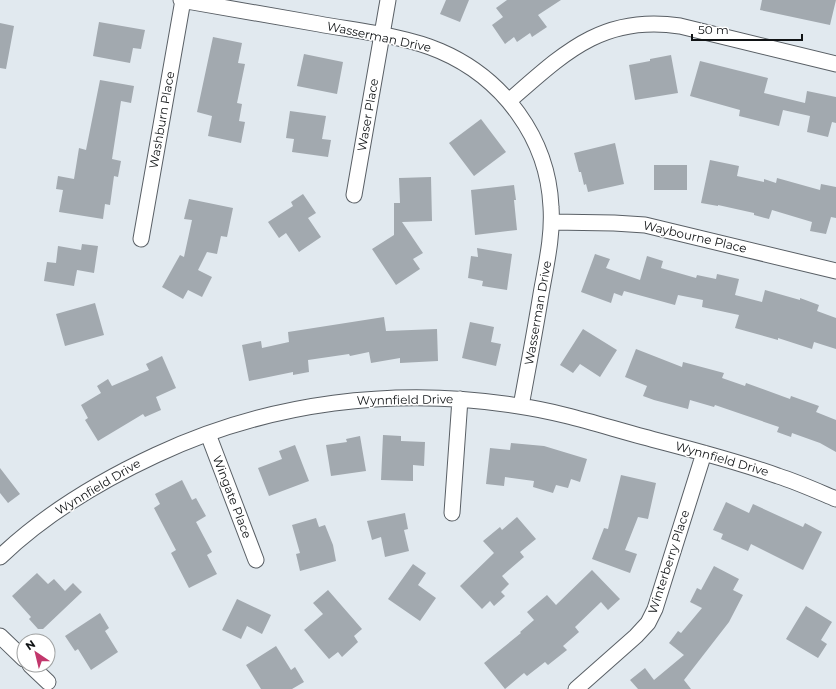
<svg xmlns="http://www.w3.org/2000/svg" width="836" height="689" font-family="Montserrat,sans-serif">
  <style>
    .building { fill: #a2a9af }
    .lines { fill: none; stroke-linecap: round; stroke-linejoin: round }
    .minor-casing { stroke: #595f65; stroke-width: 17 }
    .minor { stroke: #fff; stroke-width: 15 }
    .labels { text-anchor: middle; stroke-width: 3; stroke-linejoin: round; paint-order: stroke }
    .street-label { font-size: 12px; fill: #101315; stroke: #fff }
  </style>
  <rect width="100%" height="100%" fill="#e1e9ef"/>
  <path class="building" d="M446,0H469L460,22L440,14Z
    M507,0H561L538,15L547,27L532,37L530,33L517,42L514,37L505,44L492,25L503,17L496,8Z
    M762,0H836L830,25L760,10Z
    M99,22L145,30L141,49L133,48L130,63L93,56Z
    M0,23L14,26L6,69L0,68Z
    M213,37L242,43L238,63L245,64L237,103L242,104L239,121L245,122L241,143L208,136L212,116L197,112Z
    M304,54L343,62L337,94L297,86Z
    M671,55L678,93L635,100L629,65L650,61V59Z
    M700,61L768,78L764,93L805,103L807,91L836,97V123L832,122L828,137L807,132L810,116L783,110L779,126L739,116L740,110L690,96Z
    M100,80L134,86L131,103L121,101L112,159L121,161L118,177L114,176L110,205L105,204L103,219L59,212L63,190L56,189L58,176L74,179L79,148L86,150Z
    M290,111L326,116L322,139L331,140L328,157L292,152L294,139L286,138Z
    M481,119L506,152L474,176L449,143Z
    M615,143L624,184L588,192L586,184L584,185L581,172H579L574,153Z
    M710,160L739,166L737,176L764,182V179L776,183L777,178L820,190L821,184L836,187V218L831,217L826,234L810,231L812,222L772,210L769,219L754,215V213L718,205V206L701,203Z
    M654,165H687V190H654Z
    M431,177L432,221L402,222L423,253L413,259L420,269L396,285L372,249L394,235V203H400L399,178Z
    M514,185L516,200H514L517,230L475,235L471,190Z
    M303,194L316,213L308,218L321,237L299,252L286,233L279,238L268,222L293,206L291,202Z
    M189,199L233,208L227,237L221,236L217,254L207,252L198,270L212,277L202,297L188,290L183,299L162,287L180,255L184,257L192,220L184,219Z
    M82,244L98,246L94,273L77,270L74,286L44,281L47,262L56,263L58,246L81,250Z
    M477,248L512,254L507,290L482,286L483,281L468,278L471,256L478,257Z
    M595,254L610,259L606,268L640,280L647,256L663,261L661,268L696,278L697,275L716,279L717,274L739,279L735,295L762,302L765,290L800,300V298L819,305L817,311L836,318V349L814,342L812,349L778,338V340L735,328L739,315L702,307L703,300L678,295L675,305L624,291L622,296L614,293L611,303L581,292Z
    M95,303L104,335L65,346L56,314Z
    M384,317L386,331L437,329L438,361L400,363V358L371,363L369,352L350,356L349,354L308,360L309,372L293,375V372L249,381L242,345L261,341L262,348L289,342L288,332Z
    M470,322L494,327L491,342L501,344L496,366L462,358Z
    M583,329L617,350L600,377L580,364L573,373L560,365Z
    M636,349L682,367L683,362L724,373L722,378L745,386L746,383L790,399L791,396L819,406L816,412L836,420V452L820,443L792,433L791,437L777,432L779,427L715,405L714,407L690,400L688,409L654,400L643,396L647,386L625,377Z
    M162,356L176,388L156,397L161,410L145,417L143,414L98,441L85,420L88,418L81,405L101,393L97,386L108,379L112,386L149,370L146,364Z
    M383,435L401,436V441L425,442L424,466L413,465V481L381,480Z
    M360,436L366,471L331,476L326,445L347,442L346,439Z
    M511,443L544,446L587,459L580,482L571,479L568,488L556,485L553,493L533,487L534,481L505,477L504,486L486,484L490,448L510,450Z
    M295,445L309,481L269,496L258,468L282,459L279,451Z
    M0,468L20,494L8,503L0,493Z
    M621,475L656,483L648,519L638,517L625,550L637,554L630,573L592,559L604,528L608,529Z
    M182,480L192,500L196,498L206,516L196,522L212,552L207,555L217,574L189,588L171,553L176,550L154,508L160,504L155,494Z
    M726,502L749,513L753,504L803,527L805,523L822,532L803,570L751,544L748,551L721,539L723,534L713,530Z
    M405,513L408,529L404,530L409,551L385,557L381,537L372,540L367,521Z
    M517,517L536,539L520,552L524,557L502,576L509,584L501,592L505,596L494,606L490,601L482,609L460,586L494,553L483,541L500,527L502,530Z
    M316,518L319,527L325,525L333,545L336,561L300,571L296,554L300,553L292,525Z
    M413,564L426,573L418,585L436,598L420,621L388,599Z
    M714,566L739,579L733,590L743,595L729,622L684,680L691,689H638L630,680L645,668L654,680L684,655L669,643L678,631L681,633L702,608L690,602L697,588L701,590Z
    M592,570L620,599L608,610L601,602L575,627L579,632L563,646L567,650L548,665L545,662L527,676L524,673L505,689L484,663L521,633L520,632L534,620L527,612L547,595L556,605Z
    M37,573L48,584L54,579L65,591L73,583L82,592L43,629H38L29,619L31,617L12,596Z
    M328,590L362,629L354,636L358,642L342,657L338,652L329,659L304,630L323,614L313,603Z
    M237,599L271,615L262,634L247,626L241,639L222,630Z
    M806,606L832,622L821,640L827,644L818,658L786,639Z
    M100,613L109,628L105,631L118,652L91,670L78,649L75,651L65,636Z
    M276,646L291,670L295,667L304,682L292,689H261L246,665Z"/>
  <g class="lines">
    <defs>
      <path id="minor" d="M181,0C227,8 273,16 319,24C357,31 406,36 440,51C503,78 548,138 551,207C553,236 546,265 541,294C535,331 528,368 521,406
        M509,101C563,54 602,14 680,26L836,64
        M354,195L388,0
        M552,222L614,223L645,225L836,271
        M141,239L183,0
        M208,434L256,560
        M452,513L460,399
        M0,557C45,514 100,481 156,455C269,402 396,386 519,406C561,412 603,426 644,437C689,449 734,460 778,476C797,482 817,491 836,499
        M0,636L24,659
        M30,665L48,682
        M576,689L636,636L648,623L655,609L704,453"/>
    </defs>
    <use href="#minor" class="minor-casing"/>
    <use href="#minor" class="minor"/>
  </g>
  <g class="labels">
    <g class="street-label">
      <text transform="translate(379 37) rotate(12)" y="4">Wasserman Drive</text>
      <text transform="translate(368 115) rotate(-80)" y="4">Waser Place</text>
      <text transform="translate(162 120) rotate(-80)" y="4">Washburn Place</text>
      <text transform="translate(695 237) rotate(13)" y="4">Waybourne Place</text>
      <text transform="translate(538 313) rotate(-80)" y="4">Wasserman Drive</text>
      <text transform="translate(405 400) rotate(-1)" y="4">Wynnfield Drive</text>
      <text transform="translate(722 459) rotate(16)" y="4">Wynnfield Drive</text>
      <text transform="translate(98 487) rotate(-31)" y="4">Wynnfield Drive</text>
      <text transform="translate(232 497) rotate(69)" y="4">Wingate Place</text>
      <text transform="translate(669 562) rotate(-72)" y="4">Winterberry Place</text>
    </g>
  </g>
  <g transform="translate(36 653) rotate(325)"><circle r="19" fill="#ffffff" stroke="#9fa1a1"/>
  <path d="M0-3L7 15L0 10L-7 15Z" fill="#c2376c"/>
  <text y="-6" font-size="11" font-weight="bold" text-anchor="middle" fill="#101315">N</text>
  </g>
  <path d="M692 34v6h110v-6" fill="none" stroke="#101315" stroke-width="2"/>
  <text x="698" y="34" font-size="12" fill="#101315" stroke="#ffffff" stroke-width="3" paint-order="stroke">50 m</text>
</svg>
